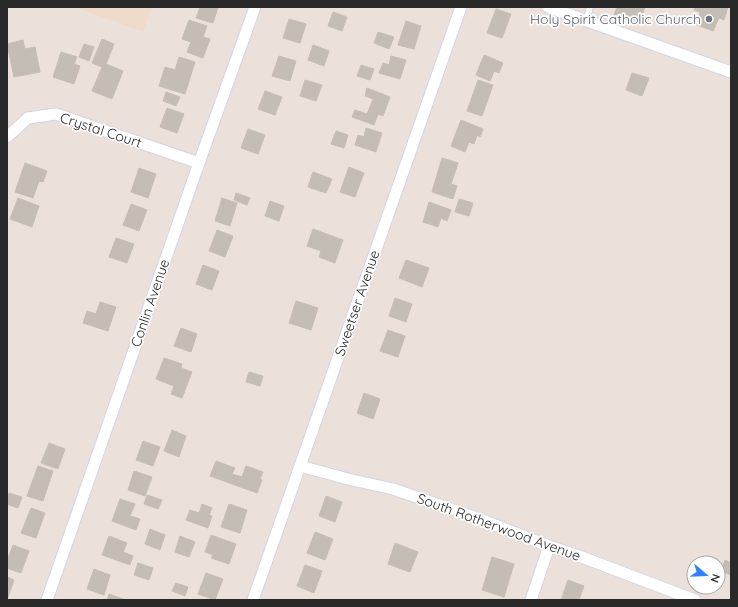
<svg xmlns="http://www.w3.org/2000/svg" width="738" height="607" font-family="Quicksand,sans-serif">
  <style>
    .education { fill: #eedbc9 }
    .building { fill: #c4bdb6; stroke: #c7bdb4 }
    .lines { fill: none; stroke-linecap: round; stroke-linejoin: round }
    .service-casing { stroke: #d0d7e3; stroke-width: 8 }
    .minor-casing { stroke: #d0d7e3; stroke-width: 13 }
    .service { stroke: #fff; stroke-width: 5.5 }
    .minor { stroke: #fff; stroke-width: 11 }
    .worship-dot { fill: #6b7280; stroke: #fff; stroke-width: 1.5 }
    .labels { text-anchor: middle; stroke-width: 3.5; stroke-linejoin: round; paint-order: stroke }
    .worship-label { font-size: 14px; fill: #5b616d; stroke: #fff; text-anchor: end }
    .street-label { font-size: 14px; fill: #292929; stroke: #fff }
  </style>
  <rect width="100%" height="100%" fill="#ece1da"/>
  <path class="education" d="M74,7H152L143,32Z"/>
  <path class="building" d="M200,7H218L213,23L196,18Z
    M617,7H645L639,25L614,15Z
    M695,7H728L724,20L719,18L713,31L697,25L700,12L694,10Z
    M496,9L511,14L502,38L487,33Z
    M333,12L347,17L342,31L328,26Z
    M289,19L306,24L300,43L283,38Z
    M189,20L207,26L203,37L210,39L203,58L187,52L191,42L182,39Z
    M406,21L421,26L414,49L398,45Z
    M378,32L394,37L389,49L374,43Z
    M102,39L114,44L106,64L123,71L112,99L92,91L102,67L92,63Z
    M23,40L25,49L35,47L40,72L14,77L7,44Z
    M84,44L94,47L89,61L79,57Z
    M313,45L329,51L324,66L308,60Z
    M61,52L77,57L74,64L80,66L74,84L53,77Z
    M484,55L503,63L499,73L494,71L490,81L476,75Z
    M279,56L296,61L290,81L272,76Z
    M391,56L406,60L400,79L379,73L383,63L389,65Z
    M179,57L195,62L185,94L159,86L165,67L175,70Z
    M361,65L374,69L370,80L357,76Z
    M632,73L649,78L642,96L626,90Z
    M305,80L322,85L316,101L300,96Z
    M478,80L493,85L482,116L467,111Z
    M367,88L390,97L383,116L378,114L374,125L352,117L355,110L367,114L373,99L365,96Z
    M265,91L282,97L275,115L258,109Z
    M166,92L180,97L176,106L163,101Z
    M167,108L184,114L177,133L160,127Z
    M461,120L483,129L480,137L477,135L474,144L469,142L465,152L451,146Z
    M366,128L382,133L376,152L355,145L358,135L364,137Z
    M248,129L265,135L258,154L241,148Z
    M336,131L348,135L344,148L331,144Z
    M442,158L458,163L451,184L457,186L453,199L432,192Z
    M25,163L47,171L43,182L39,181L33,198L15,192Z
    M349,167L364,173L355,197L340,192Z
    M139,168L156,174L148,198L131,192Z
    M313,172L332,179L326,193L308,187Z
    M236,193L250,198L247,205L234,200Z
    M18,198L39,206L32,227L10,219Z
    M222,198L237,203L230,226L215,221Z
    M459,199L473,203L469,216L455,212Z
    M270,201L284,206L279,221L265,216Z
    M429,202L451,210L447,221L441,218L438,227L423,222Z
    M131,204L147,210L139,231L123,225Z
    M313,229L343,240L335,263L319,257L321,251L307,246Z
    M217,230L233,236L225,257L209,251Z
    M116,238L134,244L127,263L109,257Z
    M406,260L429,268L422,287L399,278Z
    M203,265L219,271L212,290L196,284Z
    M395,298L412,304L406,322L389,316Z
    M296,301L318,308L311,330L289,323Z
    M100,302L116,307L108,331L83,323L87,311L96,314Z
    M181,328L197,334L191,352L174,346Z
    M388,330L405,336L398,357L380,351Z
    M164,358L182,364L181,368L192,372L182,398L171,394L174,386L156,379Z
    M249,372L263,376L260,386L246,382Z
    M364,393L380,399L373,419L357,413Z
    M172,430L186,436L179,457L164,451Z
    M143,441L160,447L153,466L136,460Z
    M49,443L65,449L58,469L41,463Z
    M216,461L235,468L232,474L242,477L246,466L263,472L260,479L262,480L257,493L210,476Z
    M38,466L53,471L43,501L27,496Z
    M134,471L152,477L145,496L128,490Z
    M9,493L22,497L18,508L7,504V499Z
    M147,495L162,500L158,509L144,504Z
    M326,496L342,502L335,522L319,516Z
    M120,499L135,504L130,516L140,519L136,530L112,521Z
    M202,504L212,508L209,515L212,516L208,528L186,520L190,510L199,513Z
    M229,504L247,510L240,533L221,527Z
    M31,508L45,513L36,538L21,533Z
    M150,529L165,535L160,550L145,544Z
    M315,532L333,539L325,560L307,553Z
    M211,535L236,544L229,564L211,558L213,555L205,552Z
    M109,536L127,543L123,552L133,556L130,565L102,555Z
    M180,536L195,542L189,557L175,552Z
    M395,543L418,552L410,572L388,564Z
    M13,545L29,551L21,573L7,568V561Z
    M492,557L514,564L504,597L482,590Z
    M725,560L731,563V575L721,571Z
    M138,563L153,568L149,580L134,575Z
    M305,565L322,571L314,593L297,586Z
    M94,569L110,575L104,595L87,589Z
    M206,573L223,579L215,600L198,594Z
    M7,577L14,580L7,600Z
    M568,580L584,586L579,600H561Z
    M176,583L188,587L185,596L172,591Z
    M109,594L123,599V600H107Z"/>
  <g class="lines">
    <defs>
      <path id="service" d="M586,21L590,7"/>
      <path id="minor" d="M548,7L731,72
        M7,137L28,118L56,114L199,163
        M300,466L348,479L393,489L477,518L549,546L579,556L695,600
        M47,600L199,163L255,7
        M253,600L461,7
        M531,600L549,546"/>
    </defs>
    <use href="#service" class="service-casing"/>
    <use href="#minor" class="minor-casing"/>
    <use href="#service" class="service"/>
    <use href="#minor" class="minor"/>
  </g>
  <circle class="worship-dot" cx="709" cy="19" r="4"/>
  <g class="labels">
    <g class="worship-label">
      <text x="701" y="24">Holy Spirit Catholic Church</text>
    </g>
    <g class="street-label">
      <text transform="translate(101 130) rotate(18)" y="5">Crystal Court</text>
      <text transform="translate(150 303) rotate(-71)" y="5">Conlin Avenue</text>
      <text transform="translate(357 303) rotate(-71)" y="5">Sweetser Avenue</text>
      <text transform="translate(499 527) rotate(20)" y="5">South Rotherwood Avenue</text>
    </g>
  </g>
  <rect width="738" height="607" fill="none" stroke="#292929" stroke-width="16"/>
  <g transform="translate(706 575) rotate(109)"><circle r="19" fill="#ffffff" stroke="#a9a9a9"/>
  <path d="M0-3L7 15L0 10L-7 15Z" fill="#347fff"/>
  <text y="-6" font-size="11" font-weight="bold" text-anchor="middle" fill="#292929">N</text>
  </g>
</svg>
